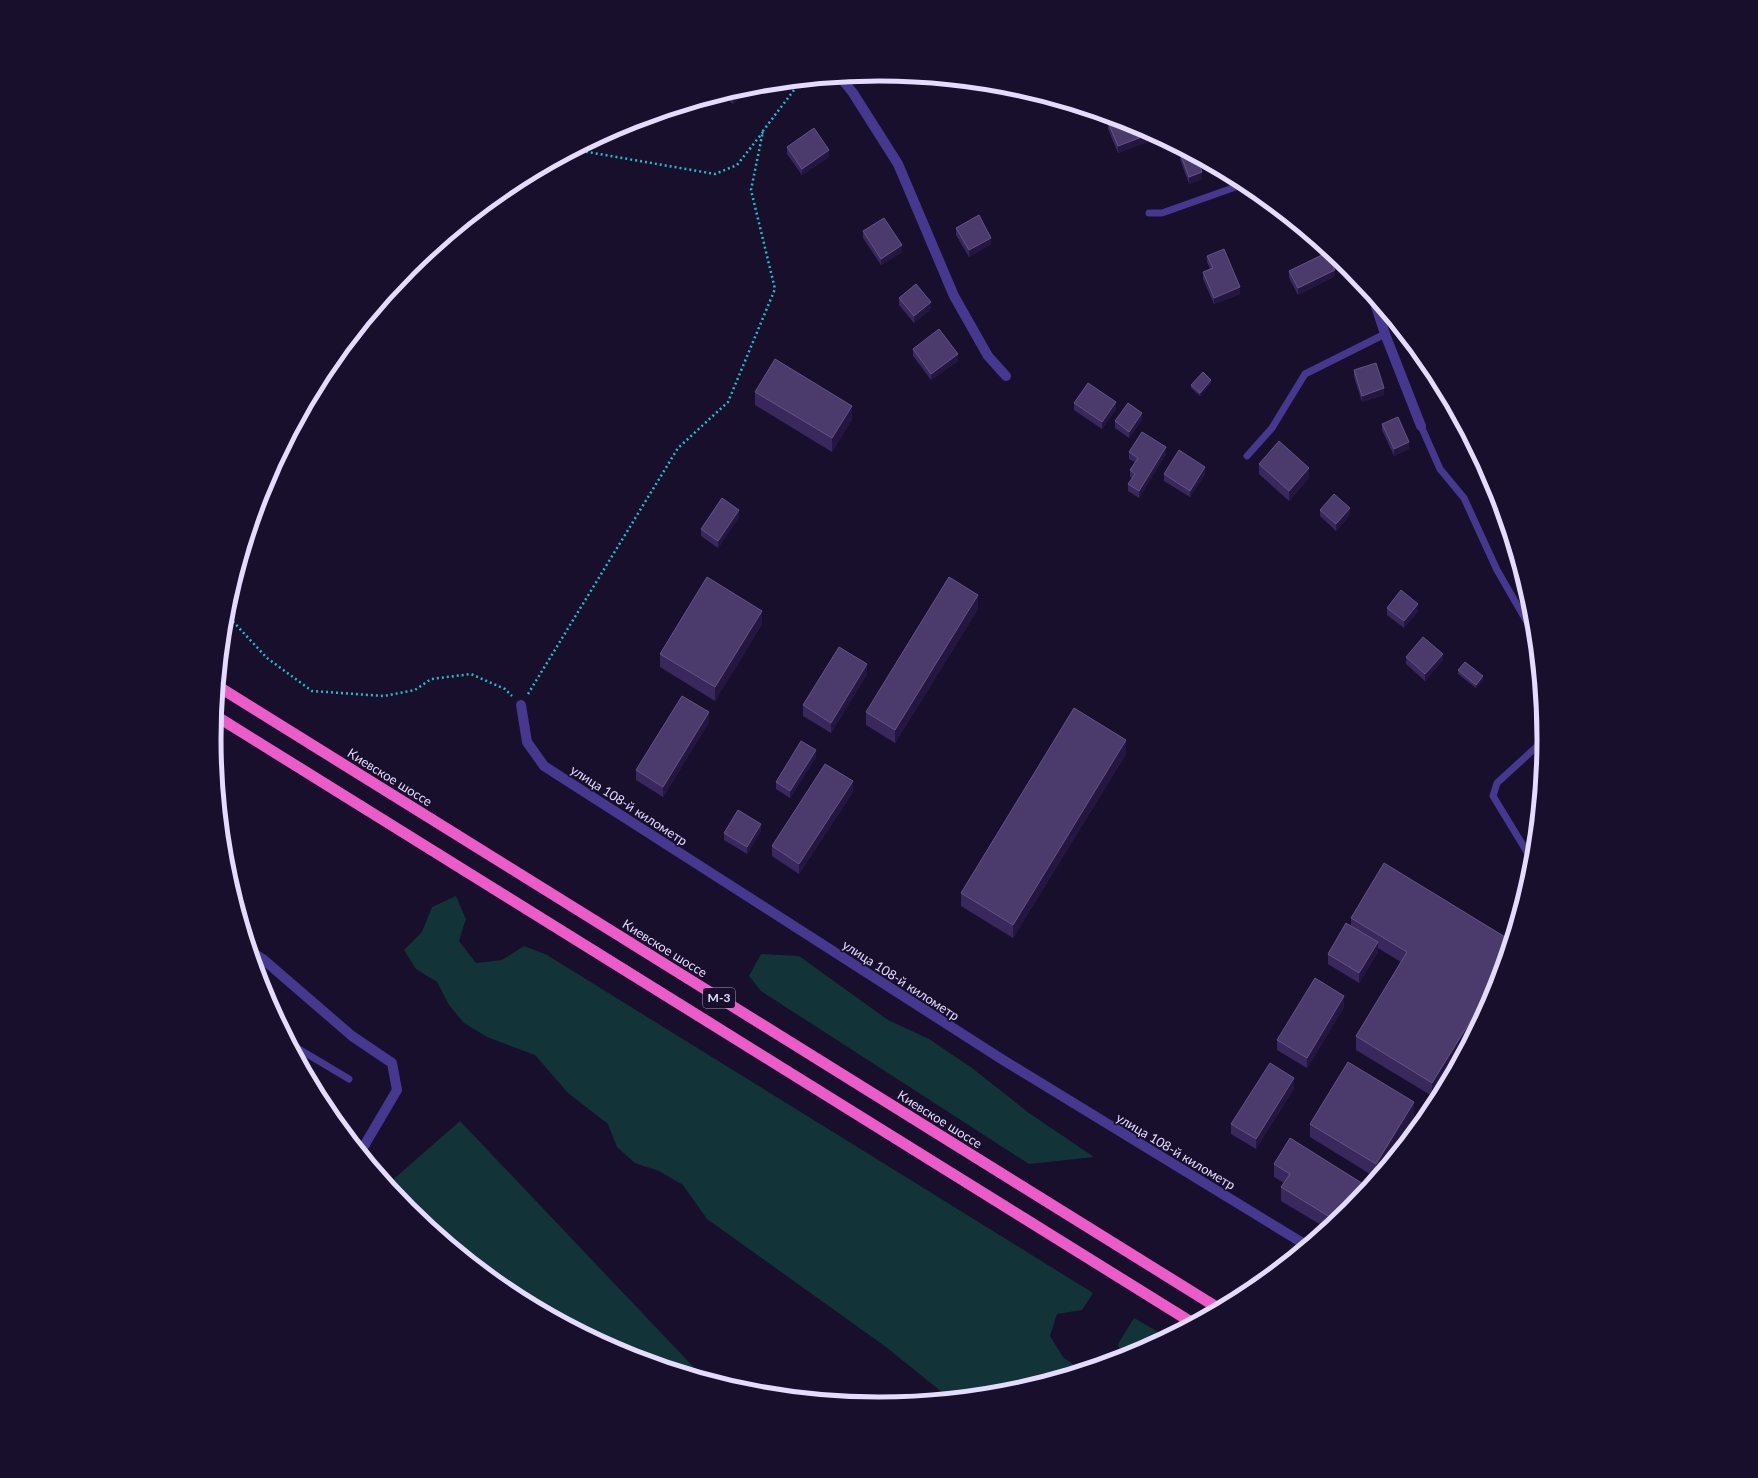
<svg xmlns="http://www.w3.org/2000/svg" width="1758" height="1478" font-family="Lato,sans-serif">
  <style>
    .green { fill: #123337 }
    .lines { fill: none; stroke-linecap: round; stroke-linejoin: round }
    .path { stroke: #27bac6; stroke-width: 2.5; stroke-dasharray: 2 3; stroke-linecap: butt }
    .service { stroke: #46378f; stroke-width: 7 }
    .minor { stroke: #46378f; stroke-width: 10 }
    .trunk { stroke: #ec5cc8; stroke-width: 11 }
    .wall { fill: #39285b }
    .shaded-wall { fill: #241641 }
    .building { fill: #4b3b6d; stroke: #635484 }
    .labels { text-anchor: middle; stroke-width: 3.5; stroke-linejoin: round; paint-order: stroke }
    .shield { fill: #180f2d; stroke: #a79ec0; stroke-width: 1 }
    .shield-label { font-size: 12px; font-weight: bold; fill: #e4dbff }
    .street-label { font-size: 13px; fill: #e4dbff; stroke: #180f2d }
    .rim { fill: none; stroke: #e4dbff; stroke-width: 5 }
  </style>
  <rect width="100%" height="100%" fill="#180f2d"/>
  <path class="green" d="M456,896L466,919L459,941L476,963L502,960L524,946L547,955L1093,1293L1082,1310L1057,1314L1050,1336L1063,1357L1080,1370L1009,1391L948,1397L886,1347L707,1219L683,1185L659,1171L635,1163L617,1147L608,1124L568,1093L535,1055L487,1037L464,1023L449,1005L437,982L416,969L404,950L422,932L432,907Z
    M761,954L799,956L888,1020L929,1039L972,1068L1029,1113L1094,1157L1029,1164L761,991L749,976Z
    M460,1121L703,1377L624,1353L509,1292L409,1209L388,1184Z
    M1134,1318L1165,1336L1133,1353L1121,1357L1118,1344Z"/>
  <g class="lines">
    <path class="path" d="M576,150L715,174L737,165L763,132
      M226,614L267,658L312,691L384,696L415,690L431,679L471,674L505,689L512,696
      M528,694L678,448L728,402L775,289L751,190L763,131L800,82"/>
    <path class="service" d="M1149,213H1162L1244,184
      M1421,426L1440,469L1464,498L1497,570L1534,634
      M1247,456L1272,428L1305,374L1385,334
      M1532,860L1493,796L1497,783L1544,740
      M292,1045L349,1079"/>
    <path class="minor" d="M841,78L853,93L898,164L954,296L988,356L1006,376
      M1373,297L1385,334L1421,426
      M521,705L527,742L544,766L1003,1060L1306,1245
      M252,952L264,960L352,1036L392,1063L397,1090L361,1151"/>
    <path class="trunk" d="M219,687L1218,1308
      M216,716L1191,1322"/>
  </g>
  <path class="wall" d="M749,87L733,104L723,95Z
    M1108,122L1147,142L1118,153L1108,129Z
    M787,147L829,157L802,175L787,154Z
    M1180,153L1202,179L1189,184L1180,159Z
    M956,228L991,244L969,257L956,235Z
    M863,231L902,252L881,265L863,238Z
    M1207,256L1240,294L1214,304L1203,279V272L1210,269L1207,262Z
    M1289,271L1335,276L1298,295L1289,278Z
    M899,298L931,309L914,323L899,305Z
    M913,349L958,361L931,380L913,356Z
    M1354,370L1384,395L1362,402L1354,377Z
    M1211,383L1200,396L1191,388V385Z
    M755,392L852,419L832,452L755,405Z
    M1074,403L1116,409L1102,429L1074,410Z
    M1142,420L1129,438L1115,428V421Z
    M1382,424L1409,449L1394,456L1382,430Z
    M1129,452L1166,454L1139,498L1128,491V484L1132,478L1130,477V470L1135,462L1129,459Z
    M1259,464L1309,478L1289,501L1259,474Z
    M1483,471L1493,485V507L1483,477Z
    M1164,474H1205L1190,497L1164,481Z
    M1320,510L1350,515L1336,531L1320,516Z
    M739,517L718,548L701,536V529Z
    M1387,608L1418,611L1404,628L1387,615Z
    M978,609L895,743L866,725V712Z
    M762,624L715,701L660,667V654Z
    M1406,657L1443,660L1425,681L1406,664Z
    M1458,670L1483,680L1476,688L1458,674Z
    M867,674L831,733L803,716V705Z
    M709,722L663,797L636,780V770Z
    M1126,754L1013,938L961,906V893Z
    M816,757L790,798L776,789V782Z
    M853,792L799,874L772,856V846Z
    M761,831L747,854L724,840V833Z
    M1351,918L1493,994L1481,1017L1432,1096L1356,1050V1036L1401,962L1378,948V952L1359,983L1328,964V954L1351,926Z
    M1344,1007L1307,1068L1277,1050V1040Z
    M1294,1088L1256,1149L1231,1134V1124Z
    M1414,1116L1375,1177L1310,1137V1124Z
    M1274,1164L1349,1209L1326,1228L1281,1201V1187L1284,1183L1274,1177Z"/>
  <path class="shaded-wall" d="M749,87L733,104V94L736,91Z
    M1147,135V142L1118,153V146Z
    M829,150V157L802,175V169Z
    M1202,172V179L1189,184V177Z
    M991,238V244L969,257V250Z
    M902,245V252L881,265V259Z
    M1335,270V276L1298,295V288Z
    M1240,287V294L1214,304V298Z
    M931,302V309L914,323V316Z
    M958,354V361L931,380V374Z
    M1211,380V383L1200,396V393Z
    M1384,388V395L1362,402V396Z
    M1116,402V409L1102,429V422Z
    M852,406V419L832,452V438Z
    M1142,413V420L1129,438V432Z
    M1409,442V449L1394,456V449Z
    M1166,447V454L1139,498V491Z
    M1205,467V474L1190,497V491Z
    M1309,468V478L1289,501V491Z
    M1498,499L1500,505L1493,507V500Z
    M1350,508V515L1336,531V524Z
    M739,510V517L718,548V541Z
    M978,595V609L895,743V730Z
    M1418,604V611L1404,628V621Z
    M762,611V624L715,701V687Z
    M1443,654V660L1425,681V674Z
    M867,664V674L831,733V723Z
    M1483,676V680L1476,688V685Z
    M709,712V722L663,797V787Z
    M1126,740V754L1013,938V925Z
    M816,750V757L790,798V791Z
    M853,781V792L799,874V864Z
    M761,824V831L747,854V847Z
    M1378,942V952L1359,983V973Z
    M1500,973L1493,994L1481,1017L1432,1096V1083Z
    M1344,996V1007L1307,1068V1058Z
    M1294,1078V1088L1256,1149V1139Z
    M1414,1102V1116L1376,1177V1164Z
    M1342,1206V1216L1333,1222V1219Z"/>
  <path class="building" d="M1115,119L1134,125L1145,131L1147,135L1118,146L1108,122Z
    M814,128L829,150L802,169L787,147Z
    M1183,151L1197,159L1202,172L1189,177L1180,153Z
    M979,215L991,238L969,250L956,228Z
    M884,218L902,245L881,259L863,231Z
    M1224,249L1240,287L1214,298L1203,272L1213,268L1207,256Z
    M1326,253L1335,270L1298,288L1289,271Z
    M916,284L931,302L914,316L899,298Z
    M939,329L958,354L931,374L913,349Z
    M775,359L852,406L832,438L755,392Z
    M1376,363L1384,388L1362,396L1354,370Z
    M1203,372L1211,380L1200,393L1191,385Z
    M1088,383L1116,402L1102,422L1074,403Z
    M1128,403L1142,413L1129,432L1115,421Z
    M1398,417L1409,442L1394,449L1382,424Z
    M1142,432L1166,447L1139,491L1128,484L1135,474L1130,470L1138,458L1129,452Z
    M1279,441L1309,468L1289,491L1259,464Z
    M1179,450L1205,467L1190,491L1164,474Z
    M1486,470L1493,485L1498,499L1493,500L1483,471Z
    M1334,494L1350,508L1336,524L1320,510Z
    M722,498L739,510L718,541L701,529Z
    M707,577L762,611L715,687L660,654Z
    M949,577L978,595L895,730L866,712Z
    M1401,590L1418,604L1404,621L1387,608Z
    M1423,637L1443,654L1425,674L1406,657Z
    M839,647L867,664L831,723L803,705Z
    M1465,662L1483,676L1476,685L1458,670Z
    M682,696L709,712L663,787L636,770Z
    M1074,708L1126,740L1013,925L961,893Z
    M801,741L816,750L790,791L776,782Z
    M825,764L853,781L799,864L772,846Z
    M738,810L761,824L747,847L724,833Z
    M1384,863L1510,940L1500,973L1432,1083L1356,1036L1407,952L1351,918Z
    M1346,923L1378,942L1359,973L1328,954Z
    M1315,978L1344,996L1307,1058L1277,1040Z
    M1348,1062L1414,1102L1376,1164L1310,1124Z
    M1270,1063L1294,1078L1256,1139L1231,1124Z
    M1290,1138L1368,1187L1349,1209L1348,1210L1342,1206L1333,1219L1281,1187L1290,1174L1274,1164Z"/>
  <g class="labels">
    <rect class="shield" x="703" y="988" width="32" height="20" rx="3"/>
    <g class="shield-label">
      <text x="719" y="1002">М-3</text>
    </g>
    <g class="street-label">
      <text transform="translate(390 777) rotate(32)" y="5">Киевское шоссе</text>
      <text transform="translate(629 805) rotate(33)" y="5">улица 108-й километр</text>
      <text transform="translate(665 948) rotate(32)" y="5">Киевское шоссе</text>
      <text transform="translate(901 980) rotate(33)" y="5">улица 108-й километр</text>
      <text transform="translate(940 1119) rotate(32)" y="5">Киевское шоссе</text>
      <text transform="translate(1176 1151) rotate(31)" y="5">улица 108-й километр</text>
    </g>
  </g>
  <path d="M0 0H1758V1478H0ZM221 739a658 658 0 1 1 1316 0a658 658 0 1 1-1316 0Z" fill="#180f2d" fill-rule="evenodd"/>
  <path class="rim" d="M221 739a658 658 0 1 1 1316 0a658 658 0 1 1-1316 0Z"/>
</svg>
